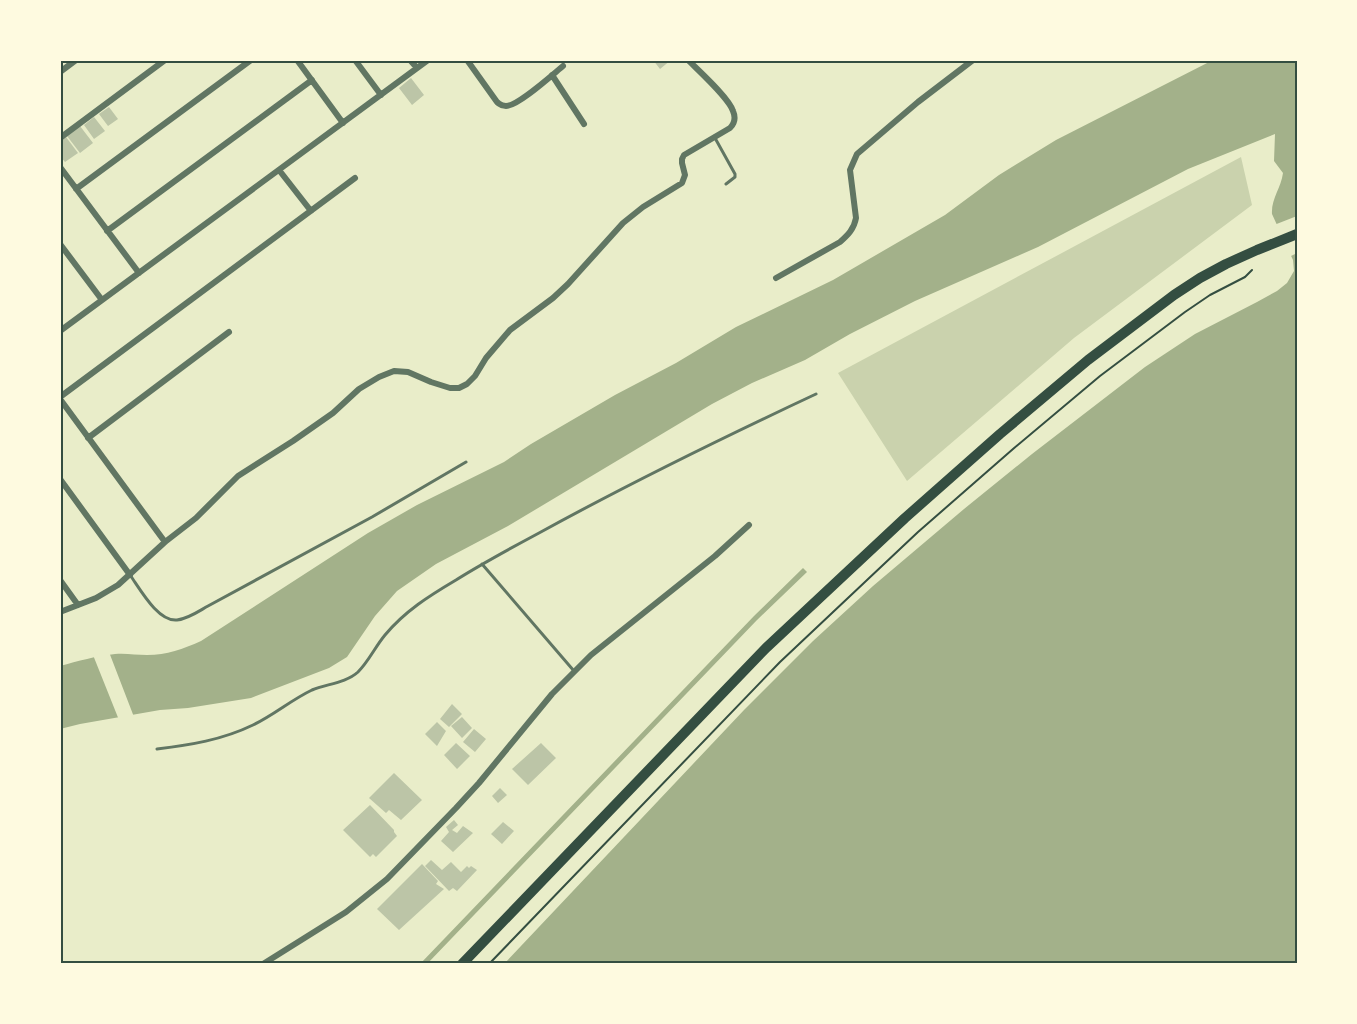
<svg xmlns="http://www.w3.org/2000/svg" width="1357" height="1024" font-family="Commissioner,sans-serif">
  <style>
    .green { fill: #cad2ad }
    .water { fill: #a3b18a }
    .pier { fill: #e9edc9 }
    .building { fill: #bcc5a7 }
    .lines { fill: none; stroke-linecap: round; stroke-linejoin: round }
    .path { stroke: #344e41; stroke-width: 2 }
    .service { stroke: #617663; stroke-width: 3 }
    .minor { stroke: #617663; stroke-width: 6 }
    .primary { stroke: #344e41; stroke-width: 10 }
    .neatline { fill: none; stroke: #344e41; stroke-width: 2 }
  </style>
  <rect width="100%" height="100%" fill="#e9edc9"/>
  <path class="green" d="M1241,157L1252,205L1074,338L907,481L838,373Z"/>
  <path class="water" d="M1213,60H1297V964H504L744,710L813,641L873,586L964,509L1032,454L1145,367L1195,334L1257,302L1277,291L1287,283L1294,271L1293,260L1272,214C1271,199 1281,188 1283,173L1274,161L1275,134L1188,169L1038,247L915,301L850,334L805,360L752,383L712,404L508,526L436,564L397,591L375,616L347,657L329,668L251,698L188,708L160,710L80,724L60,729V666C78,661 96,656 115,654C126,653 136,655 147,655C167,655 183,649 201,641L368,533L417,505L504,462L531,444L615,395L676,363L736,327L833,280L945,215L999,175L1056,140Z
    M803,568L807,572L757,620L427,964H420L754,616Z"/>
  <path class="pier" d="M1297,216V253L1289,257L1274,225Z
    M109,652L134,717L119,720L93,655Z"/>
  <path class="building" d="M653,60H671L660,69Z
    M411,78L424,95L412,105L399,88Z
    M109,107L118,119L108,126L99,114Z
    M94,117L105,131L94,139L84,125Z
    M80,126L93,143L80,153L67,136Z
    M66,137L78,153L65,162L60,156V141Z
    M452,704L462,714L449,727L440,719Z
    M462,717L472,728L462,738L451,726Z
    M437,722L446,731L437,746L425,734Z
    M474,729L486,739L475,752L463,742Z
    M456,743L470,756L457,769L444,755Z
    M541,743L556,758L528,785L512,769Z
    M394,773L422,800L401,820L389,810L386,813L369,798Z
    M500,788L507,795L498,803L492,796Z
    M370,805L394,830V832L397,836L376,857L373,854L370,857L343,830Z
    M454,820L458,825L452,830L457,833L463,826L473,833L453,852L441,841L449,832L446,827Z
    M503,822L514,831L502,844L491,834Z
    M431,860L442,870L451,862L461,872L467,866L469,868L471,866L477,870L457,891L453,888L449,891L425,866Z
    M422,864L438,881L436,884L444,889L399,930L377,909Z"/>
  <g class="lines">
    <path class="path" d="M489,964L780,662L918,532L1013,449L1100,376L1185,312L1210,295L1245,277L1252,270"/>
    <path class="service" d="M715,138L735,174V177L726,184
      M482,564L574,671
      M130,575C140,589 158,622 177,620C188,619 199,611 208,606L372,517L466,462
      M157,749C190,745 222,740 253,725C274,715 291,700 312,690C326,684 346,683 358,672C369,661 375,647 385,635C405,611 429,596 456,580C483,563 511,548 539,533C630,483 722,438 816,394"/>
    <path class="minor" d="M297,60L343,123
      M355,60L381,95
      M410,60L417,68
      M467,60L497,102C501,105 501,106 506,106C518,106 552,75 563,66
      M60,72L76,60
      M552,75L584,124
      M60,138L165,60
      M60,167L139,273
      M279,170L311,211
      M76,189L251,60
      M107,231L312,80
      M60,244L102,300
      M776,278L840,242C848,235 854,229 856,218L850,170L857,154L918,102L973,60
      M60,331L428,60
      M60,397L355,178
      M60,399L165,542
      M88,438L229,332
      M60,479L130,575
      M60,580L78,605
      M60,612L96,598L118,585L165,542L196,518L238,476L293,441L333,413L359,389L379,377L394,371L408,372L431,382L450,388H459L467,384L475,376L486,358L510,330L553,298L568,284L623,223L643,207L682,183L685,175L682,163V159L684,155L730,128C735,123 736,118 733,111C729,98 699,71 688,60
      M263,964L346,912L387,879L456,808L479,783L552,694L591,655L715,556L749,525"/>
    <path class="primary" d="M462,964L766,648L905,518L1000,434L1088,360L1174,295L1200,278L1226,264L1257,250L1297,234"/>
  </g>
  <rect width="1357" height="1024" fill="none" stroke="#fefae0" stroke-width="123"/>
  <rect x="62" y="62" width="1234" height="900" class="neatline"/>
</svg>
